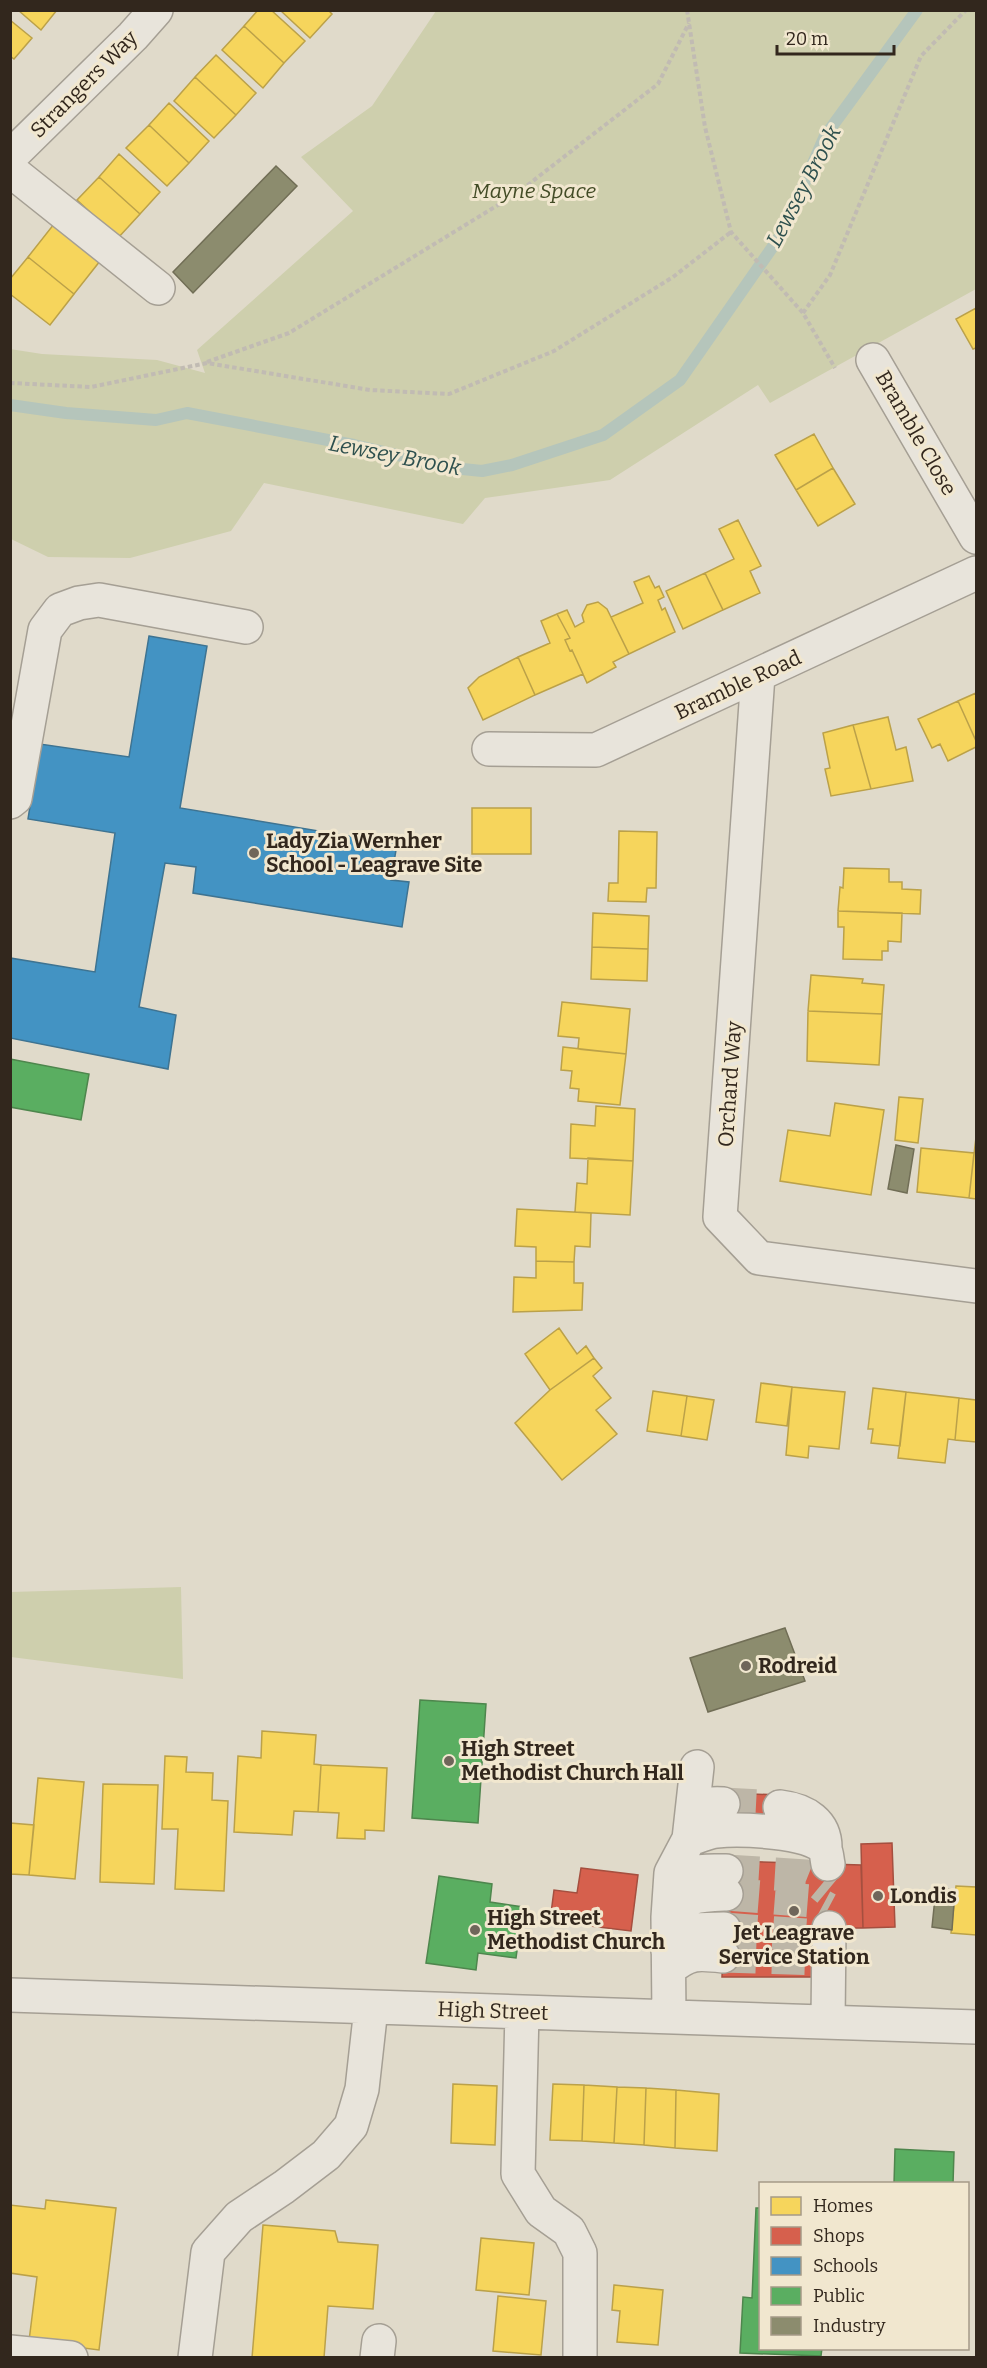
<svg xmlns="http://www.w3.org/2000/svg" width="987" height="2368" font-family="Bitter,serif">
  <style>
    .green { fill: #cecfad }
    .homes { fill: #f6d55c; stroke: #bba149; stroke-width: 1.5 }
    .shops { fill: #d6604d; stroke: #a54f3f; stroke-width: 1.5 }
    .schools { fill: #4393c3; stroke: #3e7391; stroke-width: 1.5 }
    .public { fill: #5aae61; stroke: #4e864d; stroke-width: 1.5 }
    .industry { fill: #8c8c6e; stroke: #716e56; stroke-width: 1.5 }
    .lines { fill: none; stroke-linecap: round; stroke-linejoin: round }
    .stream { stroke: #b5c5bb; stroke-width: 12 }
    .minor-tunnel { stroke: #bdb6a7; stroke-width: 33; stroke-dasharray: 33 16; stroke-linecap: butt }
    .minor-casing { stroke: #a59f94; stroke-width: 36 }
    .path { stroke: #c1bbb3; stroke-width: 4; stroke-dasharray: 4.5 3; stroke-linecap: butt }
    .minor { stroke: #e8e4db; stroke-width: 33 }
    .poi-dot { fill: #6f665a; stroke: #f1e7cf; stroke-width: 2 }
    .labels { text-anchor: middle; stroke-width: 6; stroke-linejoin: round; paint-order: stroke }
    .street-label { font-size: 21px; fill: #32271d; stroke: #f1e7cf }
    .park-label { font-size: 21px; font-style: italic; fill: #434c26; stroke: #f1e7cf }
    .poi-label { font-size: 21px; font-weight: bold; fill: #32271d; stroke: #f1e7cf; text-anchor: start }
    .water-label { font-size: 22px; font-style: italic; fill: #2e504e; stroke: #f1e7cf }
  </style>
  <rect width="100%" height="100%" fill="#e0daca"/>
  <path class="green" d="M436,11H976V289L770,403L758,385L610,480L485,498L463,524L264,483L231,531L130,558L48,557L11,539L10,349L42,354L157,360L205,373L197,350L353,211L301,157L372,106Z
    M181,1587L183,1679L11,1657V1592Z"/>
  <path class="homes" d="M18,10H57L41,30Z
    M258,10H271L305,41L284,63L244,26Z
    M280,10H328L332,14L310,38Z
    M10,20L32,38L14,59L10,56Z
    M244,26L284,63L263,88L222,50Z
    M216,55L256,93L236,115L195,77Z
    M195,77L236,115L214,138L174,101Z
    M169,103L209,141L189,163L149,125Z
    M149,125L189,163L167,186L126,148Z
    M119,154L160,192L140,214L99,177Z
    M99,177L140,214L118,238L77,200Z
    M54,224L100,261L74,294L28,257Z
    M28,257L74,294L50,325L10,294V279Z
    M976,308V348L973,349L956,319Z
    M814,434L833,468L796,490L775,455Z
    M833,468L855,504L818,526L796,490Z
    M738,520L761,566L750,571L760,593L723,610L705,573L734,559L719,529Z
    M705,573L723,610L683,629L666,591Z
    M649,576L655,588L659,586L664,597L658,600L662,610L665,608L675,632L629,654L611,617L643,603L634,582Z
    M598,602L607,609L629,654L613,662L616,667L587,683L572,650L570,651L565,640L570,638L557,614L567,610L575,627L584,622L582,615L587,605Z
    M557,614L570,638L565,640L570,651L572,650L583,674L535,695L518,657L550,643L541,621Z
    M518,657L535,695L483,720L468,688L479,677Z
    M976,693V741L958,701Z
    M958,701L976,741V747L948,761L940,744L932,748L918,719Z
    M888,717L896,750L906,747L913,781L871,789L853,725Z
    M853,725L871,789L831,796L825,769L830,768L823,733Z
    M472,808H531V854H472Z
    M619,831L657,832L656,888H647L646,902L608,901L609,883H618Z
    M844,868L889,869V882H902V889L921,890L920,914L838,911L840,887L843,888Z
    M838,911L902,913L901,942L888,941V951H882V960L843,959L844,927H838Z
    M593,913L649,916L648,949L592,947Z
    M592,947L648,949L647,981L591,979Z
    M811,975L863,979L862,983L884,985L882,1014L808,1011Z
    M562,1002L630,1009L626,1054L578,1049L579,1038L558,1036Z
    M808,1011L882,1014L879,1065L807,1061Z
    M563,1047L626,1054L620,1105L578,1101L579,1089L570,1088L572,1071L561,1070Z
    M899,1097L923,1099L918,1143L895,1140Z
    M835,1103L884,1110L871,1195L780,1181L788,1130L830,1136Z
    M596,1106L635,1109L633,1161L570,1158L571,1124L595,1126Z
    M976,1137V1199L969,1198Z
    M921,1148L974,1153L969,1198L917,1192Z
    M588,1158L633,1161L630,1215L575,1212L577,1183L587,1184Z
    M517,1209L591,1213L590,1247L575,1246L574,1262L536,1261V1247L515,1246Z
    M536,1261L574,1262V1283H583L582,1310L513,1312L514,1277L536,1278Z
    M559,1328L577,1354L586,1346L594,1358L550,1390L525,1354Z
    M594,1358L602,1368L593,1376L611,1398L596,1410L617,1434L562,1480L515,1423L550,1390Z
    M761,1383L792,1387L787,1426L756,1422Z
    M792,1387L845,1392L839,1449L809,1446L808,1458L786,1455Z
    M873,1388L906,1392L900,1446L871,1443L873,1429H868Z
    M653,1391L687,1396L681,1436L647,1431Z
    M906,1392L959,1398L955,1440L948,1439L945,1463L898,1458Z
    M687,1396L714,1400L707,1440L681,1436Z
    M959,1398L976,1400V1442L955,1440Z
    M262,1731L316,1735L314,1764L321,1765L318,1812L294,1811L292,1835L234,1832L238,1756L261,1758Z
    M165,1756L187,1757L186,1772L213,1773L212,1800L228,1801L224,1891L175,1889L178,1829H162Z
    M321,1765L387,1768L384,1831L365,1830V1839L337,1838L339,1813L318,1812Z
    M38,1778L84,1782L75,1879L29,1875Z
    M103,1784L158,1785L154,1884L100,1882Z
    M10,1823L34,1825L29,1875L10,1874Z
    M956,1886L976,1887V1935L951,1933Z
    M453,2084L497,2086L495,2145L451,2143Z
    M553,2084L584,2085L582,2141L550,2140Z
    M584,2085L617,2087L614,2143L582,2141Z
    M617,2087L646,2088L644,2145L614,2143Z
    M646,2088L676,2090L675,2148L644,2145Z
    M676,2090L719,2094L717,2151L675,2148Z
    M46,2200L116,2208L99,2350L29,2341L37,2277L10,2273V2205L45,2209Z
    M263,2225L335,2231L338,2242L378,2245L373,2309L328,2306L324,2358H252Z
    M481,2238L534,2243L529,2295L476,2290Z
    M614,2285L663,2290L658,2345L617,2342L620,2311L612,2310Z
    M498,2296L546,2301L541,2355L493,2351Z"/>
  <path class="shops" d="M724,1793L780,1795L779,1822L723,1819Z
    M892,1843L895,1927L863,1928L861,1844Z
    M727,1861L861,1865L863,1928H818V1977H722Z
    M581,1868L638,1875L631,1931L550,1921L554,1890L577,1893Z"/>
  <path class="schools" d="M149,636L207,646L180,808L397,844L391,880L409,882L402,927L193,893L196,867L165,863L139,1007L176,1015L168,1069L10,1038V958L95,972L115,833L28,819L40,744L129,757Z"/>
  <path class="public" d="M10,1059L89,1074L81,1120L10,1107Z
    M420,1700L486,1704L478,1823L412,1818Z
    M439,1876L492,1884L490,1902L523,1907L516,1958L478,1953L476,1970L426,1963Z
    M895,2149L954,2152L953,2184H894Z
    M756,2208H760V2348H822L821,2356L740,2353L743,2297L752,2298Z"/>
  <path class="industry" d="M276,166L297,186L193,293L173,272Z
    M896,1145L914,1149L907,1193L888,1189Z
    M785,1628L805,1681L708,1712L690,1658Z
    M936,1888L955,1890L952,1930L932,1927Z"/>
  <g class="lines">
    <path class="stream" d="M10,405L66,413L156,420L187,413L354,445L453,468L482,471L512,465L603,435L680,380L783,232L825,136L917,10"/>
    <path class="minor-tunnel" d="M723,1804L780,1807
      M726,1871L806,1876L816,1880L828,1890
      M726,1894L813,1901L828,1909
      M724,1929L819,1936
      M723,1956L818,1959"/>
    <defs>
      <path id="minor" d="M10,157L133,36L156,10
        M10,170L158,288
        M873,360L976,537
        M758,675L720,1217L759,1258L976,1286
        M489,749L596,750L976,573
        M10,802L15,798L45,630L60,610L79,603L99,600L246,627
        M780,1807C805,1810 826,1822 825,1850
        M692,1813C700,1804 711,1803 723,1804
        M689,1839L697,1767
        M670,1890C688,1868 700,1871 726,1871
        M668,1920C681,1895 699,1895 726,1894
        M668,1951L676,1937L691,1930L724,1929
        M669,1969C689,1952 698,1953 723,1956
        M10,1995L976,2027
        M522,2012L518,2174L541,2211L569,2231L580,2253V2358
        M669,2016L668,1917L671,1873L689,1839C698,1837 707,1832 716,1831C737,1829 813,1830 825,1850C827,1854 827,1860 828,1864
        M828,2022L829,1928
        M10,2352L71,2358
        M195,2358L208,2252L239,2217L284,2187L326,2155L351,2126L362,2089L371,2008
        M377,2358L379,2341"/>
    </defs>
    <use href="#minor" class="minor-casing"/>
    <path class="path" d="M687,10L705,127L731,232L803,313L835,368
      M803,313L830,275L921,56L966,10
      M207,362L289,333L516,194L658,84L689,23
      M10,383L91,387L207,363L370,390L449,394L554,351L673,277L731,232"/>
    <use href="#minor" class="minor"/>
  </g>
  <g class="poi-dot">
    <circle cx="254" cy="853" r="6"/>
    <circle cx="746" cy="1666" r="6"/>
    <circle cx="449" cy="1761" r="6"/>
    <circle cx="878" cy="1896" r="6"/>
    <circle cx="794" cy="1911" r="6"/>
    <circle cx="475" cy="1930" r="6"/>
  </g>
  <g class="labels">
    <g class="street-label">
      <text transform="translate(84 84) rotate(-45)" y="7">Strangers Way</text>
      <text transform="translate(916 433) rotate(60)" y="7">Bramble Close</text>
      <text transform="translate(738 685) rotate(-25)" y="7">Bramble Road</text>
      <text transform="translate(730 1084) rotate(-86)" y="7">Orchard Way</text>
      <text transform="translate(493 2011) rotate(2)" y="7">High Street</text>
    </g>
    <g class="park-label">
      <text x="534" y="198">Mayne Space</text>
    </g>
    <g class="poi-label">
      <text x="266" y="848">Lady Zia Wernher<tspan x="266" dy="24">School - Leagrave Site</tspan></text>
      <text x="758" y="1673">Rodreid</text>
      <text x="461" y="1756">High Street<tspan x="461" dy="24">Methodist Church Hall</tspan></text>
      <text x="890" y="1903">Londis</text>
      <text x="487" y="1925">High Street<tspan x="487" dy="24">Methodist Church</tspan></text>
      <text x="794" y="1940" text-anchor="middle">Jet Leagrave<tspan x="794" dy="24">Service Station</tspan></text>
    </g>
    <g class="water-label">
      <text transform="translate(803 186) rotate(-62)" y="8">Lewsey Brook</text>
      <text transform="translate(395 455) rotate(11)" y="8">Lewsey Brook</text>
    </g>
  </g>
  <rect width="987" height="2368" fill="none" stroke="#32271d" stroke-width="24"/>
  <rect x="759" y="2182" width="210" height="168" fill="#f1e7cf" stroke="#a59a88" stroke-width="1.5"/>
  <rect x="771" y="2197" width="30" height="18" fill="#f6d55c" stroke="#a59a88" stroke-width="1.5"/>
  <text x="813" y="2212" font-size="18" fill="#32271d">Homes</text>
  <rect x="771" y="2227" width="30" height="18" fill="#d6604d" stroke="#a59a88" stroke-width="1.5"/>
  <text x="813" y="2242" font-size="18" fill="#32271d">Shops</text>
  <rect x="771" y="2257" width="30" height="18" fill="#4393c3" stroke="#a59a88" stroke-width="1.5"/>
  <text x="813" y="2272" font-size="18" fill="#32271d">Schools</text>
  <rect x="771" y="2287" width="30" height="18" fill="#5aae61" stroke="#a59a88" stroke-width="1.5"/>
  <text x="813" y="2302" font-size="18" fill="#32271d">Public</text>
  <rect x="771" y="2317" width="30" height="18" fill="#8c8c6e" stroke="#a59a88" stroke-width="1.5"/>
  <text x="813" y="2332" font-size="18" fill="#32271d">Industry</text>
  <path d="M777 45v9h117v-9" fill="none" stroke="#32271d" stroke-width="3"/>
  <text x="786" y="45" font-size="18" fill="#32271d" stroke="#f1e7cf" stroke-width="4.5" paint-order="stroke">20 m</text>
</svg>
